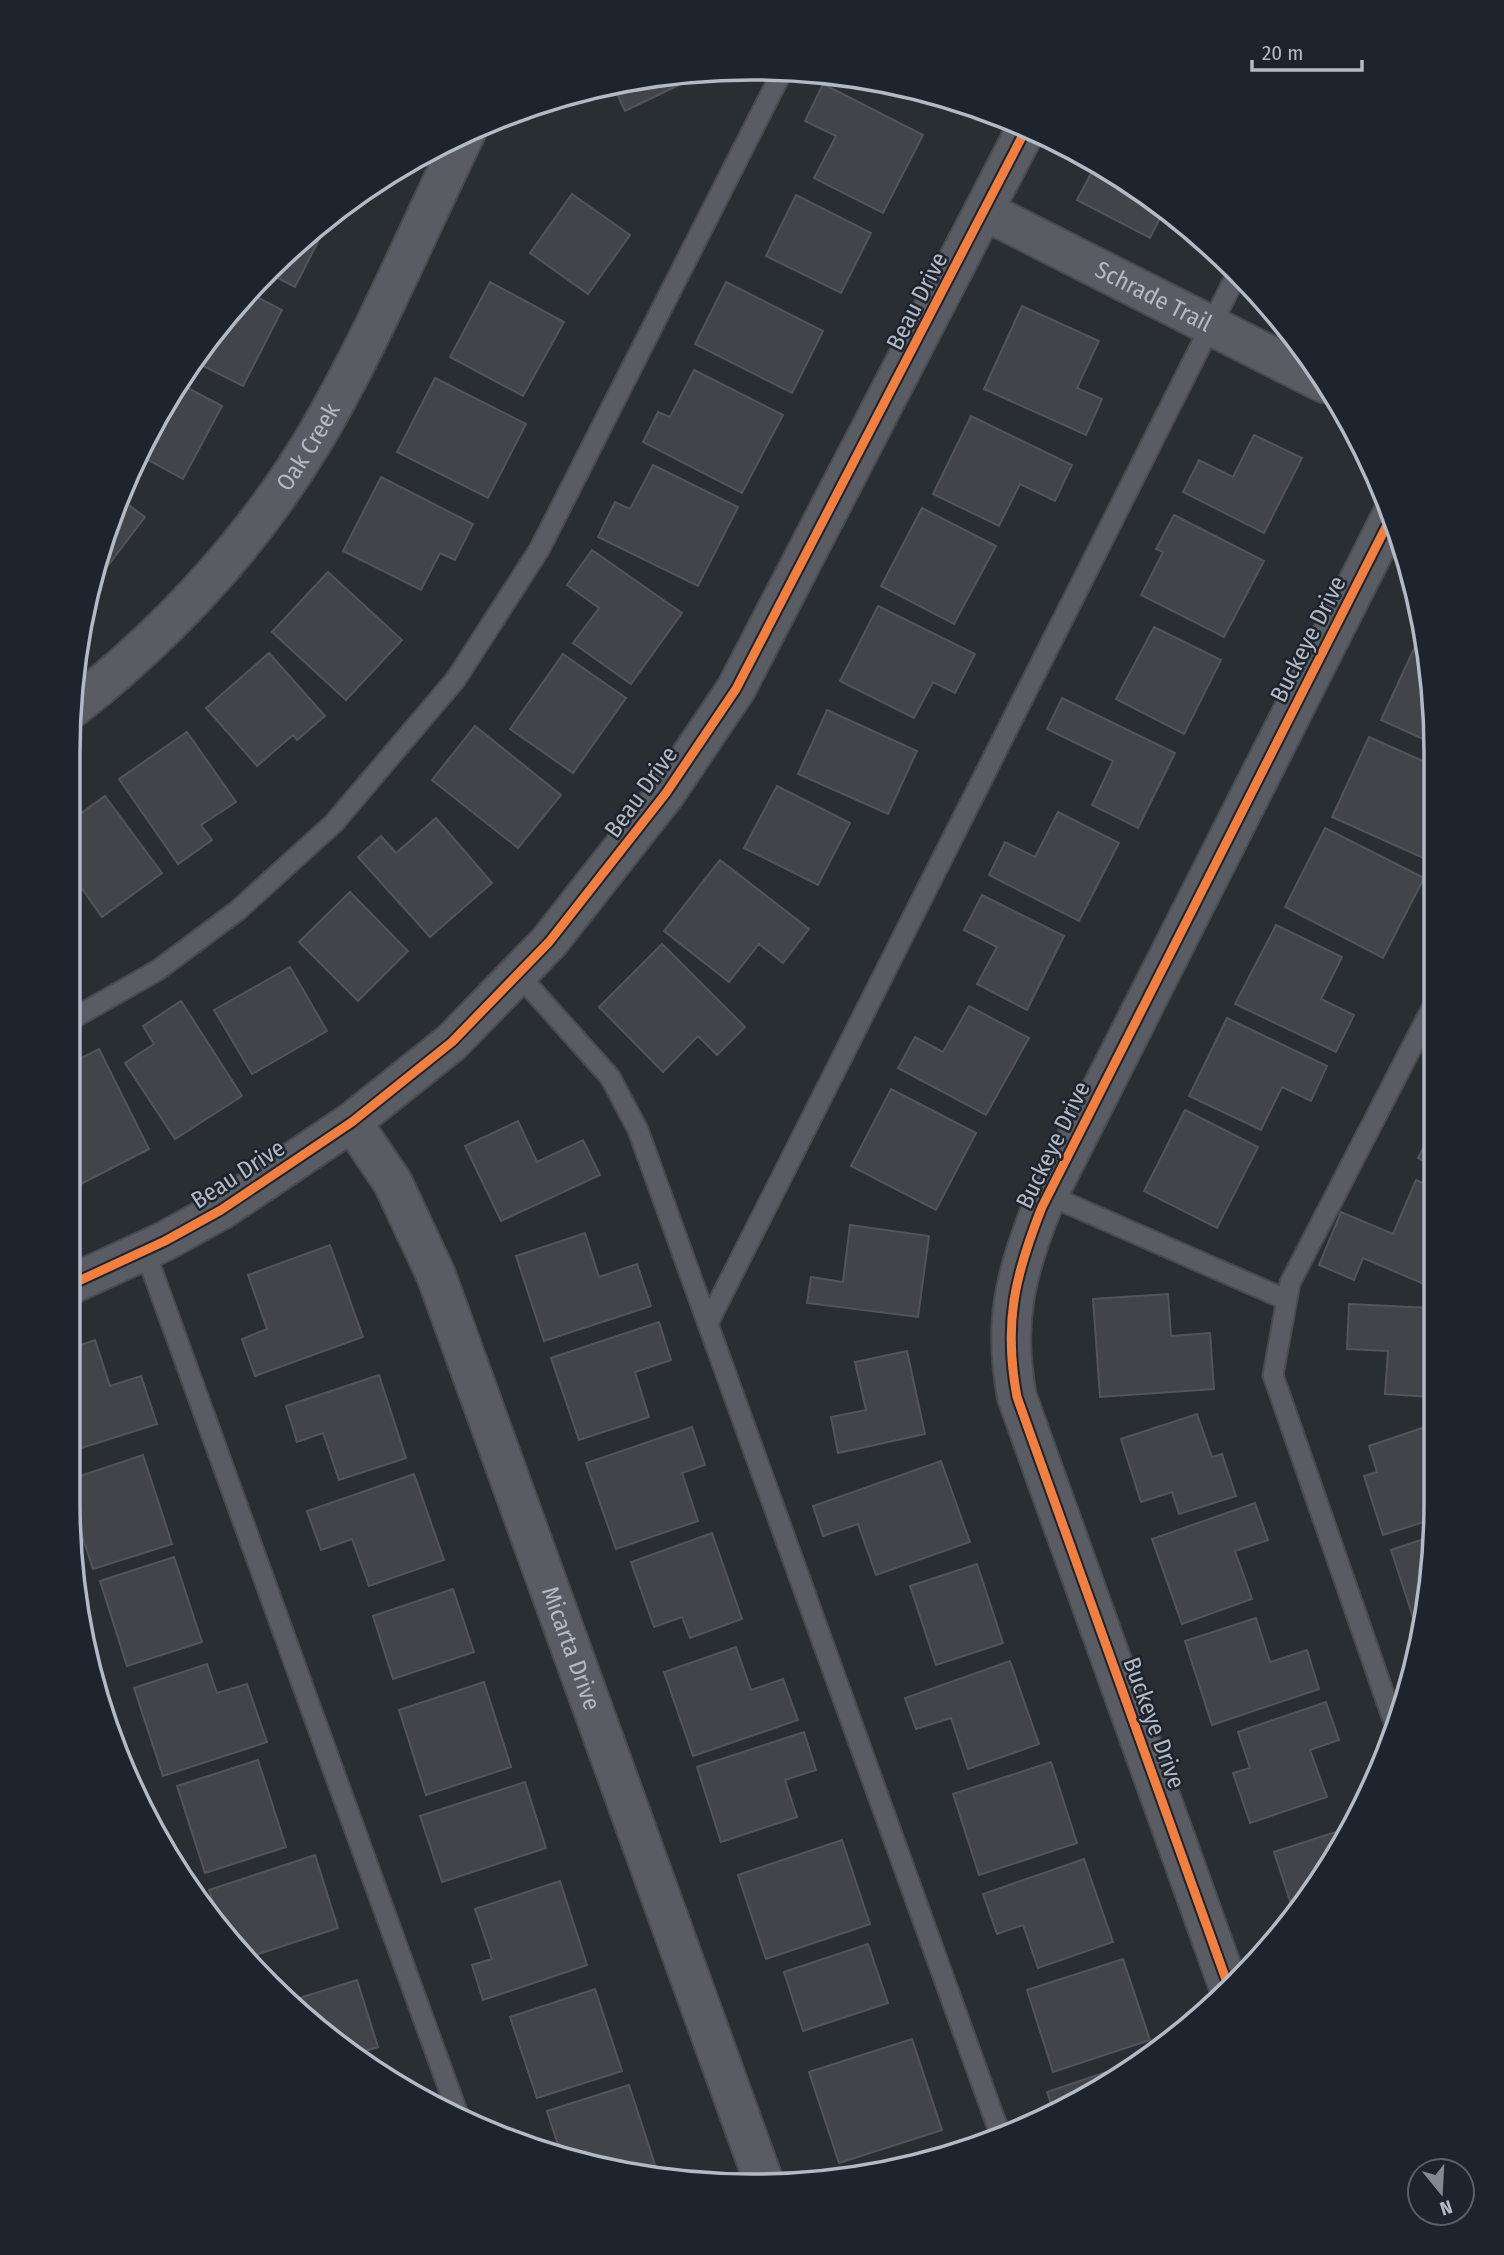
<svg xmlns="http://www.w3.org/2000/svg" width="1504" height="2255" font-family="'Fira Sans Condensed',sans-serif">
  <style>
    .building { fill: #41454a; stroke: #51555b; stroke-width: 2 }
    .lines { fill: none; stroke-linecap: round; stroke-linejoin: round }
    .lane-casing { stroke: #474a4e; stroke-width: 23 }
    .street-casing { stroke: #474a4e; stroke-width: 42 }
    .lane { stroke: #595c62; stroke-width: 19 }
    .street { stroke: #595c62; stroke-width: 38 }
    .cycleway-casing { stroke: #1d242e; stroke-width: 13 }
    .cycleway { stroke: #f27e40; stroke-width: 9 }
    .labels { text-anchor: middle; stroke-width: 5; stroke-linejoin: round; paint-order: stroke }
    .street-label { font-size: 24px; fill: #b3bac5; stroke: #1d242e }
    .rim { fill: none; stroke: #b3bac5; stroke-width: 3.5 }
  </style>
  <rect width="100%" height="100%" fill="#292e33"/>
  <path class="building" d="M674,75L679,85L625,111L613,85Z
    M823,84L923,135L883,213L814,178L836,136L805,121Z
    M1097,162L1164,210L1150,238L1077,200Z
    M572,194L630,235L588,294L530,253Z
    M796,195L871,233L841,293L766,256Z
    M333,212L295,287L268,273Z
    M490,282L564,322L523,396L450,357Z
    M726,282L823,331L792,393L695,344Z
    M247,292L282,310L243,386L197,363Z
    M1022,306L1099,341L1077,388L1102,399L1086,435L984,389Z
    M694,370L783,415L742,493L643,442L658,412L670,417Z
    M435,378L526,424L488,498L397,452Z
    M182,385L222,406L183,479L137,454Z
    M971,416L1072,465L1055,501L1020,484L999,526L933,494Z
    M1254,435L1302,458L1264,533L1183,492L1199,460L1233,477Z
    M653,465L738,507L698,586L598,537L615,502L630,509Z
    M381,477L473,524L455,560L440,553L421,590L343,551Z
    M123,501L145,517L100,576Z
    M922,508L996,546L954,624L881,586Z
    M1174,515L1264,561L1224,637L1141,595L1163,552L1156,549Z
    M592,550L682,613L631,684L573,643L599,608L567,585Z
    M328,572L402,640L346,700L272,632Z
    M878,606L975,654L955,693L933,682L914,718L840,681Z
    M1154,627L1221,660L1184,734L1116,699Z
    M1418,640L1424,643L1434,708V744L1381,720Z
    M269,653L325,716L297,740L293,735L257,766L206,708Z
    M563,654L626,698L573,773L510,729Z
    M1062,698L1175,753L1138,828L1092,805L1113,761L1047,729Z
    M827,710L917,751L888,814L798,774Z
    M475,726L561,795L518,848L432,780Z
    M187,732L236,802L201,825L212,840L178,864L119,779Z
    M1369,737L1434,766V790L1426,808L1434,811V853L1430,861L1332,817Z
    M777,786L850,823L818,885L744,848Z
    M105,796L162,873L102,917L73,876V819Z
    M1058,812L1119,843L1079,921L989,875L1005,842L1035,857Z
    M436,818L492,883L430,937L358,857L381,836L396,853Z
    M1325,828L1424,878L1383,958L1285,907Z
    M720,860L809,929L783,963L759,944L729,982L664,931Z
    M350,892L408,951L358,1001L299,942Z
    M982,895L1064,936L1027,1010L977,984L997,947L964,930Z
    M1276,925L1342,957L1321,999L1354,1015L1336,1052L1235,1004Z
    M662,944L745,1027L717,1055L698,1036L663,1072L599,1007Z
    M290,967L327,1031L252,1074L214,1010Z
    M181,1001L242,1096L175,1139L125,1063L154,1044L143,1026Z
    M969,1006L1029,1038L986,1115L898,1068L915,1037L943,1052Z
    M1227,1018L1327,1066L1311,1101L1282,1087L1261,1130L1189,1096Z
    M99,1049L149,1149L71,1189V1111L75,1109L71,1101V1063Z
    M891,1089L976,1133L936,1210L851,1166Z
    M1185,1110L1258,1147L1217,1228L1144,1191Z
    M518,1121L537,1162L583,1140L600,1175L501,1221L465,1146Z
    M1432,1130V1165L1418,1158Z
    M1416,1180L1432,1187L1431,1287L1363,1258L1354,1280L1319,1265L1341,1212L1393,1234Z
    M850,1225L929,1236L918,1317L807,1303L811,1277L843,1282Z
    M585,1233L599,1277L637,1264L651,1306L544,1341L516,1256Z
    M330,1245L363,1337L255,1376L242,1339L267,1329L248,1275Z
    M1168,1294L1171,1336L1210,1333L1214,1389L1100,1397L1093,1299Z
    M1349,1304L1431,1308V1397L1385,1394L1388,1351L1347,1349Z
    M659,1322L671,1360L635,1372L649,1417L579,1440L551,1358Z
    M95,1340L110,1386L141,1376L157,1424L69,1452V1349Z
    M907,1351L925,1434L838,1453L831,1417L866,1410L855,1362Z
    M379,1375L406,1458L339,1480L323,1433L297,1442L286,1406Z
    M1197,1414L1212,1457L1222,1454L1236,1496L1179,1514L1172,1492L1141,1502L1121,1439Z
    M1431,1425L1430,1520L1383,1535L1364,1476L1377,1472L1369,1446Z
    M692,1427L705,1465L682,1473L698,1521L616,1549L586,1463Z
    M143,1455L172,1544L93,1569L68,1493V1480Z
    M941,1461L970,1542L876,1575L858,1524L823,1536L813,1506Z
    M414,1474L444,1560L369,1586L352,1539L321,1550L307,1511Z
    M1255,1503L1268,1540L1235,1551L1252,1599L1182,1624L1152,1539Z
    M712,1533L742,1619L690,1638L682,1617L654,1627L631,1562Z
    M1430,1537V1593L1423,1614L1413,1617L1391,1550Z
    M174,1557L202,1642L127,1666L100,1581Z
    M977,1564L1003,1643L936,1665L910,1586Z
    M453,1589L474,1652L393,1679L373,1616Z
    M1256,1618L1270,1662L1307,1650L1319,1689L1212,1725L1185,1641Z
    M736,1647L751,1690L783,1679L798,1720L693,1756L664,1672Z
    M1010,1661L1039,1744L968,1769L951,1718L916,1729L905,1698Z
    M207,1664L217,1693L247,1684L267,1742L163,1776L134,1688Z
    M484,1682L511,1767L426,1795L399,1710Z
    M1326,1702L1339,1740L1310,1750L1327,1797L1250,1823L1233,1773L1250,1768L1238,1732Z
    M804,1732L816,1770L785,1780L797,1817L721,1842L697,1767Z
    M258,1760L286,1847L205,1873L177,1786Z
    M1051,1762L1077,1843L979,1875L953,1794Z
    M525,1782L546,1848L442,1882L420,1816Z
    M1345,1829L1347,1833L1294,1913L1274,1852Z
    M842,1840L870,1924L766,1959L738,1875Z
    M315,1855L338,1928L252,1956L219,1920L209,1890Z
    M1084,1859L1113,1942L1038,1968L1023,1925L997,1934L983,1894Z
    M560,1881L587,1965L483,2000L472,1965L492,1959L475,1909Z
    M868,1944L888,2003L803,2031L784,1972Z
    M1123,1959L1150,2040L1053,2072L1027,1990Z
    M357,1980L378,2047L353,2055L335,2045L293,2000Z
    M595,1989L622,2071L537,2098L510,2017Z
    M912,2039L942,2130L839,2163L809,2072Z
    M1133,2063L1094,2095L1054,2112L1047,2092Z
    M629,2085L658,2174L560,2151L547,2111Z"/>
  <g class="lines">
    <defs>
      <path id="lane" d="M519,975L610,1077L638,1130L1000,2134
        M72,1019L158,970L237,911L334,823L456,679L539,550L782,72
        M1048,1195L1287,1300
        M145,1251L459,2117
        M708,1323L1237,274
        M1392,1717L1273,1375L1290,1283L1433,1006"/>
      <g id="street">
        <path id="s1" d="M985,211L1324,383"/>
        <path id="s2" d="M74,707C169,632 254,540 316,436C372,340 417,233 466,132"/>
        <path id="s3" d="M352,1122L393,1183L436,1275L765,2185"/>
        <path d="M70,1285L165,1241L221,1210L352,1122L452,1042L549,942L666,793L736,689L1026,129"/>
        <path d="M1228,1985L1017,1397C1003,1323 1015,1275 1042,1207L1391,517"/>
      </g>
    </defs>
    <use href="#lane" class="lane-casing"/>
    <use href="#street" class="street-casing"/>
    <use href="#lane" class="lane"/>
    <use href="#street" class="street"/>
    <defs>
      <path id="cycleway" d="M70,1285L165,1241L221,1210L352,1122L452,1042L549,942L666,793L736,689L1026,129
        M1228,1985L1017,1397C1003,1323 1015,1275 1042,1207L1391,517"/>
    </defs>
    <use href="#cycleway" class="cycleway-casing"/>
    <use href="#cycleway" class="cycleway"/>
  </g>
  <g class="labels">
    <g class="street-label">
      <text dy="8" stroke="none"><textPath href="#s1" startOffset="189">Schrade Trail</textPath></text>
      <text transform="translate(917 301) rotate(-63)" y="8">Beau Drive</text>
      <text dy="8" stroke="none"><textPath href="#s2" startOffset="352">Oak Creek</textPath></text>
      <text transform="translate(1308 639) rotate(-63)" y="8">Buckeye Drive</text>
      <text transform="translate(641 792) rotate(-54)" y="8">Beau Drive</text>
      <text transform="translate(1053 1145) rotate(-64)" y="8">Buckeye Drive</text>
      <text transform="translate(238 1174) rotate(-33)" y="8">Beau Drive</text>
      <text dy="8" stroke="none"><textPath href="#s3" startOffset="572">Micarta Drive</textPath></text>
      <text transform="translate(1154 1723) rotate(70)" y="8">Buckeye Drive</text>
    </g>
  </g>
  <path d="M0 0H1504V2255H0ZM752 80H752A672 672 0 0 1 1424 752V1502A672 672 0 0 1 752 2174H752A672 672 0 0 1 80 1502V752A672 672 0 0 1 752 80Z" fill="#1d242e" fill-rule="evenodd"/>
  <path class="rim" d="M752 80H752A672 672 0 0 1 1424 752V1502A672 672 0 0 1 752 2174H752A672 672 0 0 1 80 1502V752A672 672 0 0 1 752 80Z"/>
  <g transform="translate(1441 2192) rotate(162)"><circle r="33" fill="#1d242e" stroke="#59606a" stroke-width="2"/>
  <path d="M0-5L12 26L0 18L-12 26Z" fill="#838992"/>
  <text y="-10" font-size="19" font-weight="bold" text-anchor="middle" fill="#b3bac5">N</text>
  </g>
  <path d="M1252 60v10h110v-10" fill="none" stroke="#b3bac5" stroke-width="3.5"/>
  <text x="1262" y="60" font-size="21" fill="#b3bac5" stroke="#1d242e" stroke-width="5" paint-order="stroke">20 m</text>
</svg>
